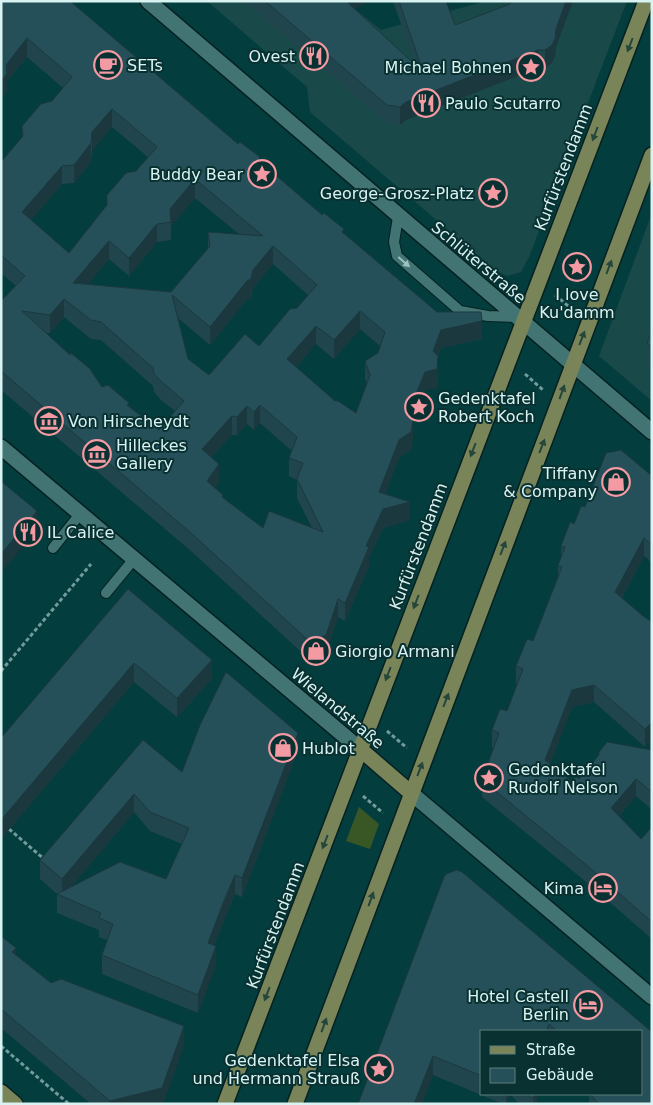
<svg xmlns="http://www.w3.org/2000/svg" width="653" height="1105" font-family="'DejaVu Sans',sans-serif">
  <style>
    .built { fill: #194a49 }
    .green { fill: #395725 }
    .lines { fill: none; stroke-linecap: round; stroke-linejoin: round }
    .lane-casing { stroke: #062121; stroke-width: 12 }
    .street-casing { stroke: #062121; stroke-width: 18 }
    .secondary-casing { stroke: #062121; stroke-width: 18 }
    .path { stroke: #729b9b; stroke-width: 3; stroke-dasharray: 4 2.5; stroke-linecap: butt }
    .lane { stroke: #437474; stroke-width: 10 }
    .street { stroke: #437474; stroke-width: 15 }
    .secondary { stroke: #798459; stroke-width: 15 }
    .wall { fill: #21454d; fill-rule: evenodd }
    .shaded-wall { fill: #1b383e }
    .building { fill: #265059; stroke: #1b383e; fill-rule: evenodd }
    .oneway { fill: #25463b }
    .oneway2 { fill: #9dc0c0 }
    .labels { text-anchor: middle; stroke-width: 4; stroke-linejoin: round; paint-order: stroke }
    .poi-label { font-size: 16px; fill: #d9f3f2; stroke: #093131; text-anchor: start }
    .street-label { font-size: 16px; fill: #d9f3f2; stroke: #093131 }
  </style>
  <rect width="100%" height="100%" fill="#043d3d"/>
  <path class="built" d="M207,1H345L381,30L486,1H627L529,257L521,272L507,276L496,271L310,112L307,87Z
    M652,213V401L599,356Z"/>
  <path class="green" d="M359,807L379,824L370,849L346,841Z"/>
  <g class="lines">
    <defs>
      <path id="lane" d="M398,217L394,242L397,256L460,311L488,316L516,317
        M53,548L80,514
        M106,593L134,559"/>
      <path id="street" d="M148,1L652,432
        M1,447L360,749
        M411,793L652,997"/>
      <path id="secondary" d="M360,749L411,793
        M1,1092L15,1104
        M225,1104L646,1
        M295,1104L652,155"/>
    </defs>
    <use href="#lane" class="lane-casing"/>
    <use href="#street" class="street-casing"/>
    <use href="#secondary" class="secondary-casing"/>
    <path class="path" d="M555,295L573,310
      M525,374L543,390
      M1,671L91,564
      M387,731L407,748
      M363,796L383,813
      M9,829L44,859
      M1,1046L69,1104"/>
    <use href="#lane" class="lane"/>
    <use href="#street" class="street"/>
    <use href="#secondary" class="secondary"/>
  </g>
  <path class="wall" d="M1,1L260,162L437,312L482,339L441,348L438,356V375L437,388L425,390L413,422V438L411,450L399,458L385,494L410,520L383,528L369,558V566L345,621L338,617L326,653L310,660L191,551L1,390V301L16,286L1,273V162L22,137V126L52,101L63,88L27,57L7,81V92ZM112,127L148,157L136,171L107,195V205L69,253L31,220L62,184L74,183L91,162L92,151ZM195,198L239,234L208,232V249L171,292L88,284L109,259L129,276L157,242L171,240V226ZM273,264L308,295L297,308L259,346L209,375L188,359L178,318L210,345L247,299L251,298L253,288ZM64,317L91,339L101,340L153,386L154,392L161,400L175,411L159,430L129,406L102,387L46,333H50ZM360,329L380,346L378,353L365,361V379L367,384L356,413L335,401L296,367L316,344L334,359ZM260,423L292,451L289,458V476L297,480V498L312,528H263L223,498L215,488L219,483L211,457L232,435H237L247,424L254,430Z
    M244,1H369L354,9L415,64L393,1H446L455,25L510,4L511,1H573L556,47L555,57L552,63L545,68H538L406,120L400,125L387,123Z
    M652,331V366L647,362V343Z
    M652,476V563L644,556L622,598L643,616L652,622L645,747L594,702L572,707L550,764L571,781L579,779L599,756V752L652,750V810L636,796L619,816L641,839L652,827V939L590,885L482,797V780L493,748H492V730L507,711L517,684H516V666L533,641L558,577V565L561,557V546L585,507Z
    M128,589L212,679L177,717L134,682L1,839V738Z
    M143,740L182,772L298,751L242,897L235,894L214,945L216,965L198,1013L102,974V955L107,940L99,937V930L57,913V894L40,879V860ZM134,812L150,831L182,844L166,879L71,887Z
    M457,870L462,872L652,1032V1104H589V1094H642V1031H482V1094H538L536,1104H519L510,1094L507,1104H503L433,1075L422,1104H358L444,877L446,874Z
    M1,936L16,955L51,983L184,1045L163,1104H91L1,1028Z"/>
  <path class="shaded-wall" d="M342,1H369L342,16Z
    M566,1H573L556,47L555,57L552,63L545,68V50L556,29Z
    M27,38V57L7,81V92L1,99V81L6,65Z
    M538,50V68L406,120L400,125V107L406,102Z
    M112,109V127L92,151V132Z
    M91,143V162L74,183V165Z
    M62,166V184L22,231V212Z
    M195,179V198L171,226L170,209Z
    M157,224V242L129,276V258Z
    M109,241V259L73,302V283Z
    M273,246V264L253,288L251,298L247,299L210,345V327L253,270Z
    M64,299V317L50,333V315Z
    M360,311V329L334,359V340Z
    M482,321V339L441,348L433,369V351L441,330Z
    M316,326V344L287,378V359Z
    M438,356V375L437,388L425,390L413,422V438L411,450L399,458L379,511V492L408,414L425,372Z
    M260,405V423L254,430V412Z
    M247,406V424L237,435V417Z
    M232,416V435L202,467V449Z
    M219,464V483L207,499V481Z
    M410,502V520L383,528L369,558V566L345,621V603L366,546L383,509Z
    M37,511V530L1,573V554Z
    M644,538V556L615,610V592Z
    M338,599V617L326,653L310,660V642Z
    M212,660V679L177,717V698Z
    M134,663V682L1,839V820Z
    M594,685V702L572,707L545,778V760L572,690Z
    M652,722V740L645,747V729Z
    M298,733V751L242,897V878Z
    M636,779V796L611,825V808Z
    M134,794V812L63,897L62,896V879Z
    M235,875V894L208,961V943Z
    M216,946V965L198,1013V995Z
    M16,948V967L12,952Z
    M184,1026V1045L163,1104H110V1101Z
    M433,1056V1075L422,1104H414Z
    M506,1094H510L507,1104H506Z
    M534,1094H538L536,1104H533Z"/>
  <path class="building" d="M1,1H70L238,144L240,142L260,157L258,160L322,215L324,213L344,229L342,232L437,312H481L482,321L441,330L433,351L438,356L437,369L425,372L408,414L413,419L411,432L399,440L379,492L410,502L383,509L366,546L369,547L345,603L338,599L326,635L310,642L191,533L1,371V301L25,276L1,255V162L23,136L22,126L41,104L52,101L72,77L27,38L6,65L7,74L1,81ZM112,109L157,147L136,171L126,173L107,195V205L69,253L22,212L62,166L74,165L91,143L92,132ZM195,179L263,236L208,232L210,246L171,292L73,283L109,241L129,258L157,224L171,222L170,209ZM273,246L317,285L297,308L290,309L259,346L245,334L209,375L188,359L172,295L210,327L247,281L251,279L253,270ZM64,299L91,320L101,322L153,368L154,374L161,381L184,401L159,430L127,405L129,403L108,385L102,387L90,369L71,353L70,355L22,311L50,315ZM360,311L385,332L378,353L365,361L370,375L356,413L338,401H335L287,359L316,326L334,340ZM260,405L297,437L289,458L303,463L297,479L323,532L269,511L263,528L222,497L223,495L207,481L219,464L202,449L232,416L237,417L247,406L254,412Z
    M265,1H346L423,72L399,1H446L455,25L510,4L511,1H566L556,29L555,39L552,45L545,50H538L406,102L400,107L387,105Z
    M652,331V347L647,343Z
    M621,450L652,476V545L644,538L615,592L643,616L652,622V722L645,729L594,685L572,690L545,760L571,781L576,777L579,779L599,755V752L607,742L652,750V792L636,779L611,808L641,839L652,827V922L590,868L482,780L499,733L492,730L500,709L507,711L523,669L516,666L527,639L533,641L562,567L558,565L565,547L561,546L570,522L574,524L581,506L585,507L606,453Z
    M1,481L37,511L1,554Z
    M128,589L212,660L177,698L134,663L1,820V738Z
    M226,672L298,733L242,878L235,875L225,898L208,943L216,946L198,995L102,955L113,924L99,918L101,913L57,894L120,862L166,879L189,828L150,812L134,794L62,879L40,860L143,740L182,772L200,725Z
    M457,870L462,872L652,1032V1104H599L590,1094H642V1031H557L549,1024L547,1031H482V1076L433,1056L414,1104H358L444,877L446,874Z
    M1,936L16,948L12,952L51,983L61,979L184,1026L162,1088L110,1101L1,1009Z
    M528,1094H534L533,1099Z"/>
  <defs><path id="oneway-solid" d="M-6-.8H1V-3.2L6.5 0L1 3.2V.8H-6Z" transform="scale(1.25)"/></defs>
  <g class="oneway">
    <use href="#oneway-solid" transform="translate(630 45) rotate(111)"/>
    <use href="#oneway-solid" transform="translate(595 134) rotate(111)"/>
    <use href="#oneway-solid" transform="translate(609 267) rotate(-69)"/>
    <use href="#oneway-solid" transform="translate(582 338) rotate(-69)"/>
    <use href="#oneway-solid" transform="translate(562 392) rotate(-70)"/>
    <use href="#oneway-solid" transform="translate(542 446) rotate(-69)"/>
    <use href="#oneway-solid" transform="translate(473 450) rotate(111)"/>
    <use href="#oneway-solid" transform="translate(503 548) rotate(-69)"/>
    <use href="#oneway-solid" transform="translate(416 602) rotate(111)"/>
    <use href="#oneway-solid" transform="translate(388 674) rotate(111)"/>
    <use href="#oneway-solid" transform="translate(446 700) rotate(-69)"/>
    <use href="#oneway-solid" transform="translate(420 769) rotate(-69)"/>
    <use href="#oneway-solid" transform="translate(325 842) rotate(111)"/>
    <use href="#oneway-solid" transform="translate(371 899) rotate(-70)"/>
    <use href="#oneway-solid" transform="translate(267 994) rotate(111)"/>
    <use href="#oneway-solid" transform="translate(324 1025) rotate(-70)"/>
  </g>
  <use class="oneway2" href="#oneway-solid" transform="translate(404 262) rotate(41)"/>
  <defs>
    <symbol id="restaurant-ring" viewBox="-11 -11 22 22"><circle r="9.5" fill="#093131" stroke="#f49aa2" stroke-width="1.5"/><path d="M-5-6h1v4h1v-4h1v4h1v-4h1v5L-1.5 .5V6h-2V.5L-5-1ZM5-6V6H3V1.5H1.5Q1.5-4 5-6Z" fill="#f49aa2"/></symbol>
    <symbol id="cafe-ring" viewBox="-11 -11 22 22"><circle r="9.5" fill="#093131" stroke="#f49aa2" stroke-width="1.5"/><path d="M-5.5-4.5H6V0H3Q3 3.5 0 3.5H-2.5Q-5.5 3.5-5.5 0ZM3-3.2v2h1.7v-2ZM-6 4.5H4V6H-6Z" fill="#f49aa2"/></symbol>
    <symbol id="sight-ring" viewBox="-11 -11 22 22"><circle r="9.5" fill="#093131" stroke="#f49aa2" stroke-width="1.5"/><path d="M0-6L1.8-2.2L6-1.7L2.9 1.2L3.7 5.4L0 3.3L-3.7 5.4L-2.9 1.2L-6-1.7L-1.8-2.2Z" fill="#f49aa2"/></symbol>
    <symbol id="museum-ring" viewBox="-11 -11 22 22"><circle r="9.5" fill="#093131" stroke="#f49aa2" stroke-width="1.5"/><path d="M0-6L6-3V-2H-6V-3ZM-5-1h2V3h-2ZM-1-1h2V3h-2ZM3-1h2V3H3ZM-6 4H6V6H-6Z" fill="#f49aa2"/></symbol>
    <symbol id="shop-ring" viewBox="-11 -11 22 22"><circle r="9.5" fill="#093131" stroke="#f49aa2" stroke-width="1.5"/><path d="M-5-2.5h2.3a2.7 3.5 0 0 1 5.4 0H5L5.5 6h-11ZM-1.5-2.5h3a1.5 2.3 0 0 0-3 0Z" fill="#f49aa2"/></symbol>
    <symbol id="hotel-ring" viewBox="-11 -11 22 22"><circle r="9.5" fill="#093131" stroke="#f49aa2" stroke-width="1.5"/><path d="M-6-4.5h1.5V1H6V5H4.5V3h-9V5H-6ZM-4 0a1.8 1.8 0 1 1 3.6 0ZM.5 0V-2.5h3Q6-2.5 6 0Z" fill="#f49aa2"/></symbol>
  </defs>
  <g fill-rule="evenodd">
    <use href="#restaurant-ring" x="298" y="40" width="32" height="32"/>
    <use href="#cafe-ring" x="92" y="49" width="32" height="32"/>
    <use href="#sight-ring" x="515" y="51" width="32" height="32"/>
    <use href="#restaurant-ring" x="410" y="87" width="32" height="32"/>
    <use href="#sight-ring" x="246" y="158" width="32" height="32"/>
    <use href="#sight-ring" x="477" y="177" width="32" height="32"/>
    <use href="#sight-ring" x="561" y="251" width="32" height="32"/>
    <use href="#sight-ring" x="403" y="391" width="32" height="32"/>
    <use href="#museum-ring" x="33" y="405" width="32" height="32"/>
    <use href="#museum-ring" x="81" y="438" width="32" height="32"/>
    <use href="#shop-ring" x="600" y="466" width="32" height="32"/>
    <use href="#restaurant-ring" x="12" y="516" width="32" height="32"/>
    <use href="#shop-ring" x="300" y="635" width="32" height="32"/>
    <use href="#shop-ring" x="267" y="732" width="32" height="32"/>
    <use href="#sight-ring" x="473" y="762" width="32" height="32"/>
    <use href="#hotel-ring" x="587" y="872" width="32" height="32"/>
    <use href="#hotel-ring" x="572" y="989" width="32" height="32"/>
    <use href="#sight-ring" x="363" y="1053" width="32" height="32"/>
  </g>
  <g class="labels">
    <g class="poi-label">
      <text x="295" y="62" text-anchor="end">Ovest</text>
      <text x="127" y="71">SETs</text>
      <text x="512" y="73" text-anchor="end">Michael Bohnen</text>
      <text x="445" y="109">Paulo Scutarro</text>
      <text x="243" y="180" text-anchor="end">Buddy Bear</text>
      <text x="474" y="199" text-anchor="end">George-Grosz-Platz</text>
      <text x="577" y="300" text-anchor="middle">I love<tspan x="577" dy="18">Ku'damm</tspan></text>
      <text x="438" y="404">Gedenktafel<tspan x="438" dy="18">Robert Koch</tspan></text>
      <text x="68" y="427">Von Hirscheydt</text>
      <text x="116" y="451">Hilleckes<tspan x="116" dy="18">Gallery</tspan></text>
      <text x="597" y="479" text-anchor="end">Tiffany<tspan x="597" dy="18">&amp; Company</tspan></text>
      <text x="47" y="538">IL Calice</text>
      <text x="335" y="657">Giorgio Armani</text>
      <text x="302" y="754">Hublot</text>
      <text x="508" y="775">Gedenktafel<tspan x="508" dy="18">Rudolf Nelson</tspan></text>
      <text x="584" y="894" text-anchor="end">Kima</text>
      <text x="569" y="1002" text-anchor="end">Hotel Castell<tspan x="569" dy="18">Berlin</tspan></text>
      <text x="360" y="1066" text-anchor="end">Gedenktafel Elsa<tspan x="360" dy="18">und Hermann Strauß</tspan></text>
    </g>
    <g class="street-label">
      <text transform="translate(563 167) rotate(-69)" y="6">Kurfürstendamm</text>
      <text transform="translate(479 262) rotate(40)" y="6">Schlüterstraße</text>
      <text transform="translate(418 546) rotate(-69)" y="6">Kurfürstendamm</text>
      <text transform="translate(338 708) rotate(40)" y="6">Wielandstraße</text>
      <text transform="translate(275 925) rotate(-69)" y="6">Kurfürstendamm</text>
    </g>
  </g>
  <rect width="653" height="1105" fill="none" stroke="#d9f3f2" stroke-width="5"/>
  <rect x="480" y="1030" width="162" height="65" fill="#093131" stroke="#5c7f7e"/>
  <rect x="490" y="1046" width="25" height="8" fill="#798459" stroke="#5c7f7e"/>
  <text x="526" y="1055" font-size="15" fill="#d9f3f2">Straße</text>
  <rect x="490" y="1068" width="25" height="15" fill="#265059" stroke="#5c7f7e"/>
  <text x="526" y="1080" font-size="15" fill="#d9f3f2">Gebäude</text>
</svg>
